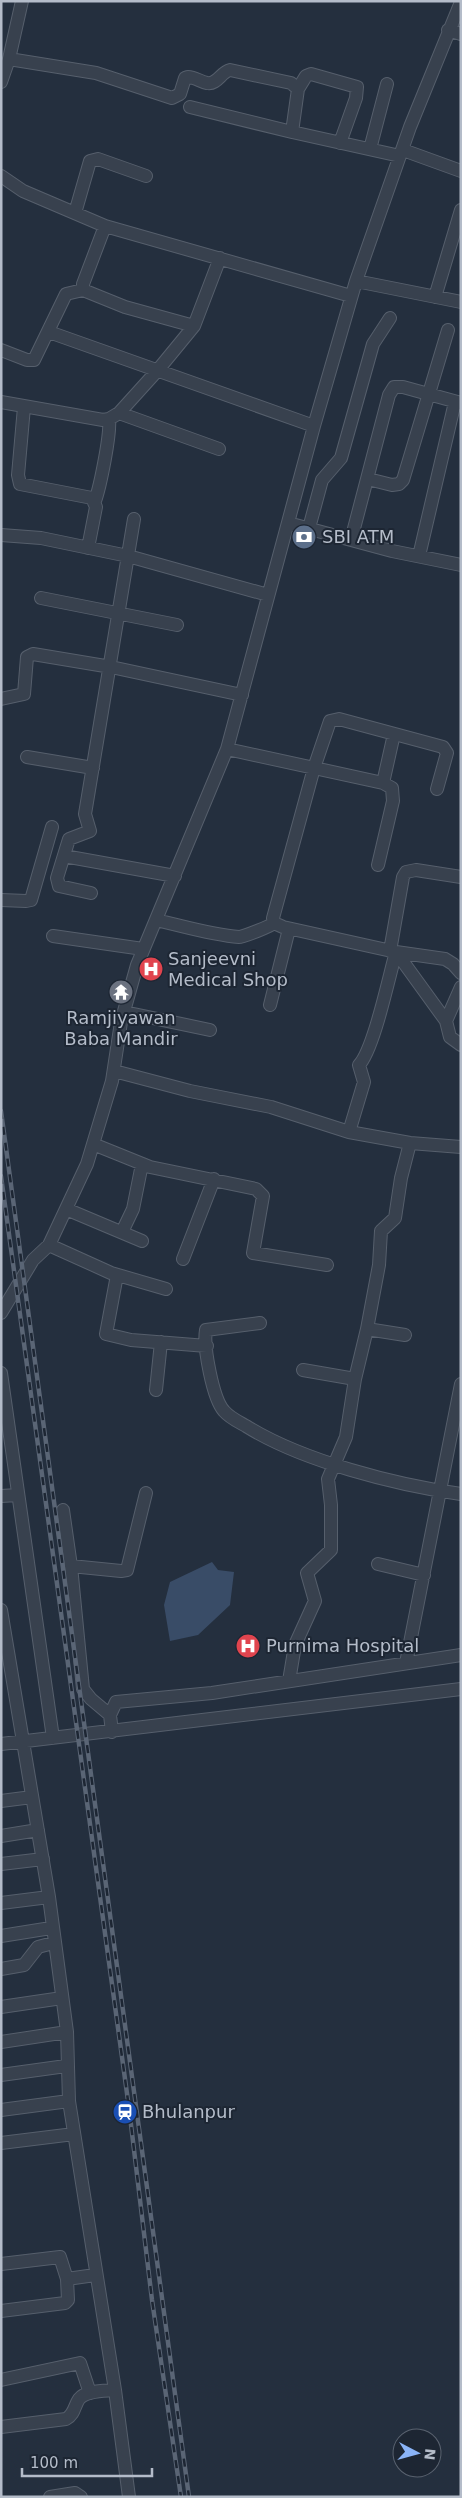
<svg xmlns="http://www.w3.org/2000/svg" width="462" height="2498" font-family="'DejaVu Sans',sans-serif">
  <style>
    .water { fill: #394c67 }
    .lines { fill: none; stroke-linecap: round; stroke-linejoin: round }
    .minor-casing { stroke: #565f6c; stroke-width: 14 }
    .minor { stroke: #38414e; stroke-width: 12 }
    .rail-casing { stroke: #5a6575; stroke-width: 4.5 }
    .rail { stroke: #1d2633; stroke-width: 2.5; stroke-dasharray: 8; stroke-linecap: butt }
    .labels { text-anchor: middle; stroke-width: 4; stroke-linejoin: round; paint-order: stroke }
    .poi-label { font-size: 18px; fill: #b4bcc9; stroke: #1d2633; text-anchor: start }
  </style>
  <rect width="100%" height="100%" fill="#242f3e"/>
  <path class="water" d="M212,1562L218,1570L234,1572L230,1605L198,1635L170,1641L164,1605L170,1582Z"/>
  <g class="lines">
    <defs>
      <path id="minor" d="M448,30L461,34
        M9,59L96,73L172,98L180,94L185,78L188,77C195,77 201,82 207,83C217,85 221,72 230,70L291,83L298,89L292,132L400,156
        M1,82L9,59L22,1
        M298,89L306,76L311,74L357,87L356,98L340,143
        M190,107L292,132
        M370,149L387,84
        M403,150L461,171
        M1,176L23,191L105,226L351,296
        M75,213L90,161L98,159L146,176
        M105,226L83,284V290L125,307L194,326
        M356,281L461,302
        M435,297L461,210
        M49,332L314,426
        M1,350L27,360H34L66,294L83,290
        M1,402L103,420L109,419L119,413L157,371L194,326L220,258
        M24,407L18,475L20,484L92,498L96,507L88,548
        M119,413L219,449
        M368,479L392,485L399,484L403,480L448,330
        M95,501C100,487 111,434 109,419
        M288,523L392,551L461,565
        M309,528L322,480L341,458L373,344L390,318
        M1,535L41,538L128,556L268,595
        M351,540L389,395L394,387H403L461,403
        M419,556L455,402
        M41,598L177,625
        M1,699L24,694L27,657L33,654L111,667L242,695
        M227,749L383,783L392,788L393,801L378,865
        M27,757L93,768
        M383,783L394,734
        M437,789L447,753L443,747L339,719L330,721L314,768L273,918L274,923L283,927L396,952L445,959L453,964L461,973
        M64,856L175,876
        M91,893L59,886L57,878L69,839L90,831L85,814L134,519
        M1,900L26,901L31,900L52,827
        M156,920C183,926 212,935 239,937C243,937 271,926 274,923
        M53,936L143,949
        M390,951L403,877L406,872L416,870L461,877
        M396,952C389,976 374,1049 359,1065L364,1082L349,1132L410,1143L461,1147
        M396,952L446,1021
        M461,987L446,1021L450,1037L461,1045
        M270,1005L289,929
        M124,1012L210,1030
        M114,1071L190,1091L271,1107L349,1132
        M93,1144L150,1167L256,1189L263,1196L253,1253L327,1265
        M66,1209L142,1241
        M122,1232L133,1209L142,1164
        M49,1245L111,1273L166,1289
        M183,1259L214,1179
        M117,1275L106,1334L131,1340L207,1346
        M1,1313L33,1260L49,1245L87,1164L112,1081L121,1022L137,965L227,749L314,426L356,281L410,127L461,2
        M260,1323L206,1330C203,1347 213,1399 224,1411C230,1418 239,1422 246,1426C302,1461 396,1485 461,1494
        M367,1329L379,1265L381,1231L395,1218L401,1178L410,1143
        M303,1370L355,1379
        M1,1373L53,1738
        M156,1390L161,1342
        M1,1496L18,1495
        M63,1510L71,1566L83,1689L91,1699L110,1715
        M378,1564L424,1575
        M71,1566L121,1571L127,1570L146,1493
        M1,1610L49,1897L67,2032L69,2101L115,2390L129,2497
        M406,1663L461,1384
        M289,1681L295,1645L315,1601L307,1573L331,1550V1505L328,1479L346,1437L355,1379L367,1329L405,1335
        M112,1732L110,1715L116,1702L212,1693L461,1655
        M1,1744L461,1689
        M1,1801L32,1797
        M1,1836L38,1830
        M1,1864L43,1859
        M1,1903L49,1897
        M1,1936L51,1928
        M1,1969L24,1965L38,1947L53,1943
        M1,2007L62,1998
        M1,2042L67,2032
        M1,2075L66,2066
        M1,2110L69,2101
        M1,2143L74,2134
        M1,2264L60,2257L67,2279
        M1,2311L65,2303L68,2300L67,2279L95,2275
        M1,2380L80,2363L90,2393
        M1,2427L66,2419C75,2414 74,2406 79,2399C86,2390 105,2391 115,2390
        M50,2497L75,2493L81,2497"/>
    </defs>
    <use href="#minor" class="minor-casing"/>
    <use href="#minor" class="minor"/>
    <defs>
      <path id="rail" d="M1,1111L189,2497
        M1,1176L129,2108L152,2300L181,2497"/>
    </defs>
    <use href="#rail" class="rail-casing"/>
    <use href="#rail" class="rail"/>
  </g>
  <defs>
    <symbol id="bank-disc" viewBox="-11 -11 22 22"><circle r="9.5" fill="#5c6f8a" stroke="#1d2633"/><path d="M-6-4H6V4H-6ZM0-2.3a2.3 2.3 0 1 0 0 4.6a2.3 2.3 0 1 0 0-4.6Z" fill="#fff"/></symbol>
    <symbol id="hospital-disc" viewBox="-11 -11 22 22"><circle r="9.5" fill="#e0444e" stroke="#1d2633"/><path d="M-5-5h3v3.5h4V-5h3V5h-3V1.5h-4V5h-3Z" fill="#fff"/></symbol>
    <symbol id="temple-disc" viewBox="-11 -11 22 22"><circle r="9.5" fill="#6b7280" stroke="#1d2633"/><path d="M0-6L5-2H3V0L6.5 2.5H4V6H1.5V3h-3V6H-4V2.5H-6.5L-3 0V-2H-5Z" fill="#fff"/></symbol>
    <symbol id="station-disc" viewBox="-11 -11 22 22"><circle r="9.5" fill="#1a4fb4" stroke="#1d2633"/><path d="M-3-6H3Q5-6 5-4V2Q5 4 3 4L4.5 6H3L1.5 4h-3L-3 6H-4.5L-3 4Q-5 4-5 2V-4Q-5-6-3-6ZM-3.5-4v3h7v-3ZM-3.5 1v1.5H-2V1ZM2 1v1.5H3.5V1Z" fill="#fff"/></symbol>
  </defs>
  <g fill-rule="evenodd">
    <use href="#bank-disc" x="290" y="523" width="28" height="28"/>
    <use href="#hospital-disc" x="137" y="955" width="28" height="28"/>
    <use href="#temple-disc" x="107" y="978" width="28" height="28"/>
    <use href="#hospital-disc" x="234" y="1632" width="28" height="28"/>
    <use href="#station-disc" x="111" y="2098" width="28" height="28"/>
  </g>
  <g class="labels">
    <g class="poi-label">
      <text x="322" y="543">SBI ATM</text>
      <text x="168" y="965">Sanjeevni<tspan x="168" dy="21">Medical Shop</tspan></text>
      <text x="121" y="1024" text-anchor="middle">Ramjiyawan<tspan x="121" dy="21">Baba Mandir</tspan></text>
      <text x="266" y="1652">Purnima Hospital</text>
      <text x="142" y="2118">Bhulanpur</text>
    </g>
  </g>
  <rect width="462" height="2498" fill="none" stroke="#b4bcc9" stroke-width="5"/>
  <g transform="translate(417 2453) rotate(96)"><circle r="24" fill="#1d2633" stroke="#59626f"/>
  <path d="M0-4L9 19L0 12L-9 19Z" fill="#8ab4f8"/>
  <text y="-8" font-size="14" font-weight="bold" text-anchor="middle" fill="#b4bcc9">N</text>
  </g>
  <path d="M22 2468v8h130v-8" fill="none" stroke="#b4bcc9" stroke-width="2.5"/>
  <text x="30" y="2468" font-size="15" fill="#b4bcc9" stroke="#1d2633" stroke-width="4" paint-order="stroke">100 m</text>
</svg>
